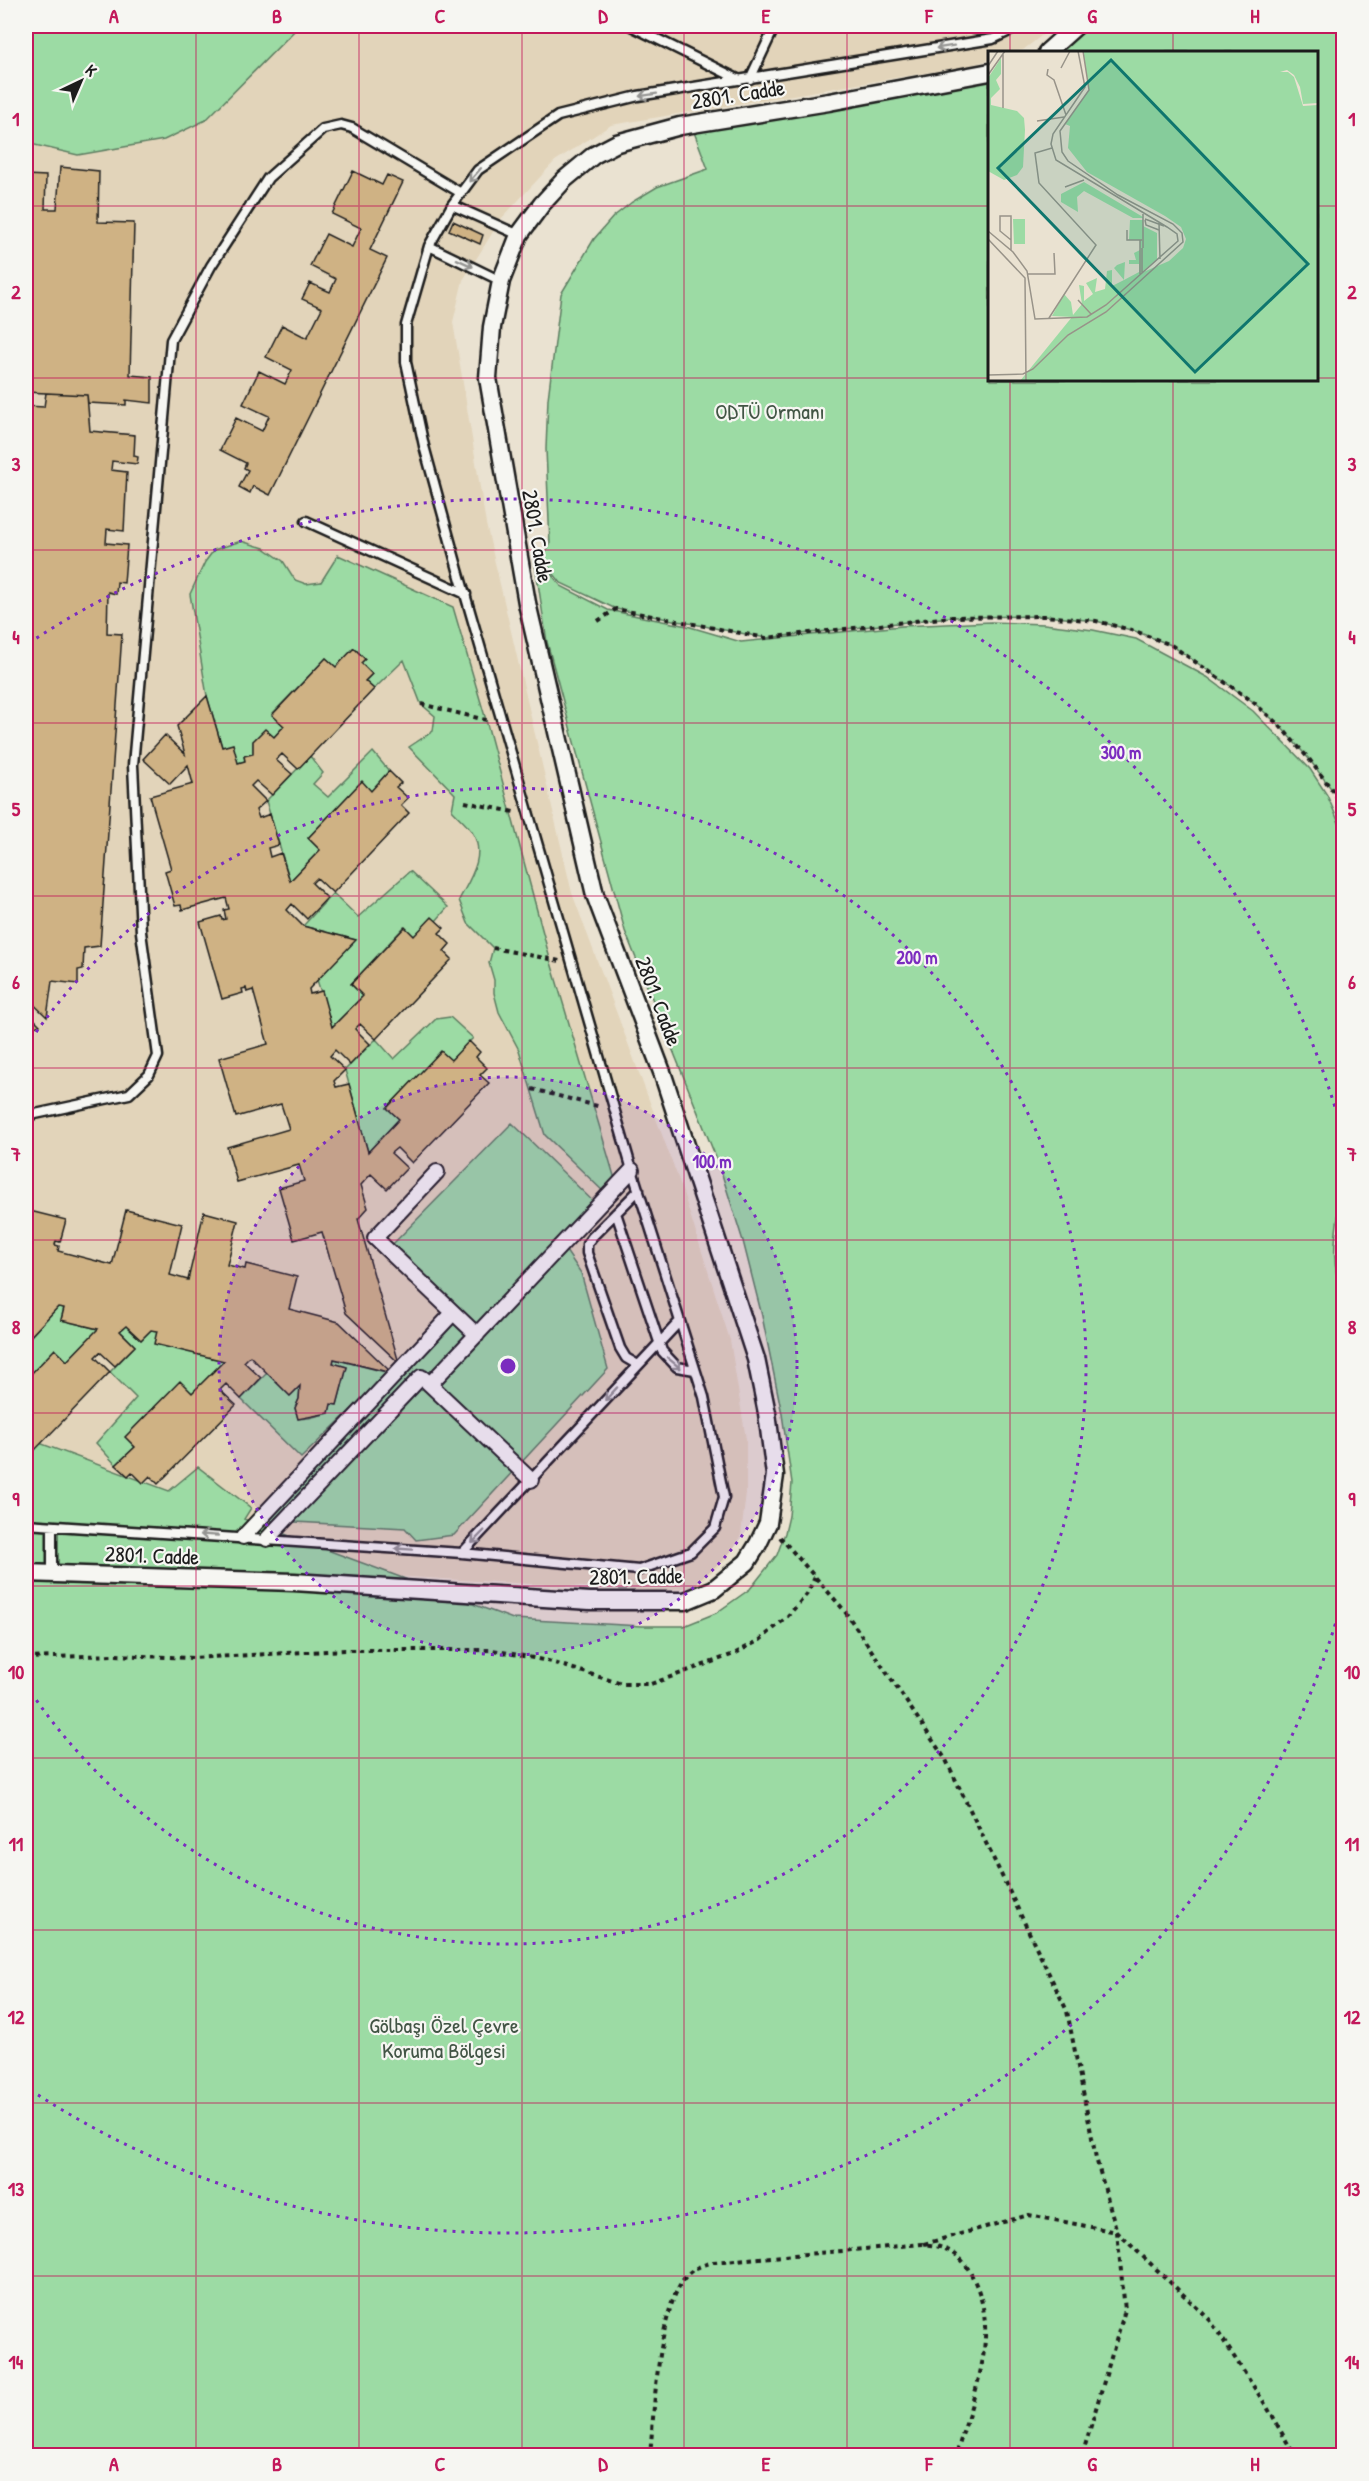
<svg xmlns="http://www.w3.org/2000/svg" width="1369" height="2481" font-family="'Patrick Hand',sans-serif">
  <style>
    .built { fill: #e2d4ba }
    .green { fill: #9cdba4; stroke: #5c7c60; stroke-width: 1.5 }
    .building { fill: #cfb284; stroke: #1c1c1c; stroke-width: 1.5 }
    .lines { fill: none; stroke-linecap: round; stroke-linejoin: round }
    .service-casing { stroke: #1c1c1c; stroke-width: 13 }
    .pedestrian-casing { stroke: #1c1c1c; stroke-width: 18 }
    .minor-casing { stroke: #1c1c1c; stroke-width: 21 }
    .path { stroke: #1c1c1c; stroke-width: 4; stroke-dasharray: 4.5 4.5; stroke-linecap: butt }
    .service { stroke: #f6f6f2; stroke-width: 8 }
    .pedestrian { stroke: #f6f6f2; stroke-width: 14 }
    .minor { stroke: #f6f6f2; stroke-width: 16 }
    .oneway { stroke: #949492 }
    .grid { fill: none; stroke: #c2185b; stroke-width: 1.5; stroke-opacity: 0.55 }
    .ring { fill: none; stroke: #7b2cbf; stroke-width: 3; stroke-dasharray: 3 6 }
    .labels { text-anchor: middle; stroke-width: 4.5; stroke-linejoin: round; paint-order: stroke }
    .street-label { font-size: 22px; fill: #1c1c1c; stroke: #f6f6f2 }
    .park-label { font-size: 22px; fill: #425545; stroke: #f6f6f2 }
    .inset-road { fill: none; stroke: #989389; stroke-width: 1.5 }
    .view { fill: #0f766e; fill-opacity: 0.15; stroke: #0f766e; stroke-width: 3 }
    .inset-edge { fill: none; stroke: #1c1c1c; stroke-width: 3 }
    .centre { fill: #7b2cbf; stroke: #f6f6f2; stroke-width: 3 }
    .ring-label { font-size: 18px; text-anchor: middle; font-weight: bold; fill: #7b2cbf; stroke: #f6f6f2; stroke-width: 4.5; stroke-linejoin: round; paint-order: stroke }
    .neatline { fill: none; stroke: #c2185b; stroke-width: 2 }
    .grid-label { font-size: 20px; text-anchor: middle; font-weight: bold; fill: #c2185b }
  </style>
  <rect width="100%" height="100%" fill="#eae2d1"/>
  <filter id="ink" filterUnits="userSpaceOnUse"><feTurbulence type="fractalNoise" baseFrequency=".0167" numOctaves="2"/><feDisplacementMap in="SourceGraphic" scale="12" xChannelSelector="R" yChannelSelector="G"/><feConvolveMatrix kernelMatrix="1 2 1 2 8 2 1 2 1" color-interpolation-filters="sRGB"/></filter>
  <g filter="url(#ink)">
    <path class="built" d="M26,26H1054L1023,50L1014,52H990L989,60L967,66L611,125L555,161L501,219L463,280L453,322L486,524L572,893L680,1183L730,1340L746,1439V1493L741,1535L727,1559L693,1587L655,1591L251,1568L26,1558Z"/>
    <path class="green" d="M26,26H299L206,120L164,140L78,155L26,143Z
      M1076,26H1343V814L1336,795L1309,759L1280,726L1252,701L1171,645L1135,631L1096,621L1045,616L950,617L766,638L616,609L561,583L542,559L550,545L546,449L548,399L561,294L594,239L613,217L632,202L657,187L708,169L691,124L989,72L990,380H1316V52H1047Z
      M241,541L264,548L283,561L295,580L306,584L321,582L338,555L453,607L486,720L550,959L617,1186L608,1196L545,1135L519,1050L499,1012L494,993V980L489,963L493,948L468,923L459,900C470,879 487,855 472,832C467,824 458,817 452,810L455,794L409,747L433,731L435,716L421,704L404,660L374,689L365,681L372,674L361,663L365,659L354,648L336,667L326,658L272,714L284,726L274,737L265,730L253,741V754L244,756L245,761L238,763L222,747L207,696L190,594L205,562L214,550Z
      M541,562L561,586L608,610L687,626L741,642L902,626L991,622L1044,624L1093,630L1136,639L1207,677L1253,711L1310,769L1327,795L1343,832C1343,944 1347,1057 1343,1170C1342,1220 1324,1248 1344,1300L1343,2455H26V1438L169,1491L198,1467L251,1508L244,1519L513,1619L642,1626H684L716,1613L750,1589L777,1555L785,1533L789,1516L792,1483L782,1414L762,1316L743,1241L719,1165L625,931L547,642L535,563Z
      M373,752L389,771L371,791L361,782L308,838L320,850L290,881L266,801L310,756L323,773L313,784L328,797Z
      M410,871L448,907L436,921L414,936L404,927L351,984L363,996L332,1027L317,980L355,940L303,926L333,893L358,917Z
      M450,1017L473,1038L451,1060L441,1052L387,1108L399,1119L368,1152L345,1070L376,1039L394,1059L436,1019Z
      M512,1123L598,1206L562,1245L581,1273L608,1369L454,1535L416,1540L405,1528L259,1520L453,1313L387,1250Z
      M58,1307L64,1308L61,1320L98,1329L67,1361L55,1349L26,1379V1341Z
      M126,1326L141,1340L151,1330L157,1331L224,1361L192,1393L180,1382L126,1437L135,1447L116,1465L96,1443L136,1398L110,1372L135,1346L120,1331Z
      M334,1359L389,1373L301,1458L241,1399L267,1373L290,1396L300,1386L299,1399L295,1408L298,1419L309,1418L329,1413L331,1404L337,1405L347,1367L333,1363Z"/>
    <path class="building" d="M60,167L99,171L98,222L134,223L130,375L152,377V403L126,400V405L88,403L87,395L26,392V175L46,176L45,209H57Z
      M353,171L382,185L387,175L403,182L370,250L387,258L270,495L253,486L250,493L239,487L248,470L244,468L246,463L220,450L236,418L262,431L269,416L243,404L259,371L285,384L292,370L266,357L282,325L307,338L322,308L302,299L310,283L330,292L336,279L310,266L326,234L352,247L361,228L332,214Z
      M453,221L483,235L480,244L449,230Z
      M46,393L87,395L90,431L135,435L134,456L138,457L137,464L112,461L111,470L127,472L124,531L107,529L106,543L127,545L124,583L117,582L116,594L108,592L107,633L122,634L100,946L84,948L83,969L78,970V984L52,981L47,1017L26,997V406L44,407Z
      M354,648L365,659L361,663L372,674L365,681L374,689L298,769L282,754L276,760L292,774L272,795L256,781L251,786L266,801L256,810L259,818L270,814L279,845L268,848L270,857L281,853L290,881L320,850L308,838L362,781L371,791L389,771L401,783L396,787L408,798L401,805L409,813L333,893L317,878L312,883L327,898L307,919L292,904L287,910L303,926L356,940L309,989L310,994L322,991L332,1027L363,996L351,984L405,927L414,936L432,917L444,928L439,933L450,944L444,951L452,959L376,1039L360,1024L355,1029L370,1044L350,1065L335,1050L330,1056L345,1070L334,1081L336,1087L349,1084L368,1152L399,1119L387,1108L441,1051L451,1060L469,1041L480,1052L476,1057L487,1068L480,1075L489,1083L412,1163L397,1148L391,1153L407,1168L387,1189L371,1174L361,1185L368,1208L358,1219L399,1363L346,1313L322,1232L294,1240L279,1188L304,1181L299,1165L237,1182L227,1147L289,1129L281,1104L236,1117L219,1058L268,1044L253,990L247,992L246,988L242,989L243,993L222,999L200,922L221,916L222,920L226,919L224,910L229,909L226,898L182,910L181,905L175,906L165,871L171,869L150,796L193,784L188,765L170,784L143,759L165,735L185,754L177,726L207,696L222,747L233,744L238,763L245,761L244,756L253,754V741L265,729L274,737L284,726L272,715L326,658L336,667Z
      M26,1011L40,1025L26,1030Z
      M26,1210L66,1220L60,1242L56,1241L55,1245L59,1246L58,1251L112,1265L126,1210L182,1224L170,1275L188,1280L204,1212L238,1221L227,1265L245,1269L246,1264L297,1277L289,1309L339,1322L392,1373L334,1359L333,1363L347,1367L337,1405L331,1404L329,1413L298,1419L295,1408L299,1399L300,1386L290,1396L250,1356L244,1362L261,1378L241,1399L226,1384L220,1390L236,1405L158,1484L150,1476L143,1483L132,1472L128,1476L116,1465L135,1447L125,1437L180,1381L192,1393L224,1361L154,1344L157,1331L151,1330L141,1340L126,1326L120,1331L135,1346L115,1366L100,1352L95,1357L110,1372L33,1452L26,1444V1379L55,1349L67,1361L98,1329L61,1320L64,1308L58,1307L26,1341Z"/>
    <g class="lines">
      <defs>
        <path id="service" d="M631,26L740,80
          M750,79L775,26
          M452,205L519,235
          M429,246L501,281
          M306,521L466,594
          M26,1116L129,1094L149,1075L158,1056L141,932L133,765L171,340L211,266L268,178L323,129L341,125L352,128L461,193
          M616,1213L662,1351L677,1367L695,1370
          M638,1365L626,1358L620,1348L587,1253V1244L592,1237L639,1190
          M26,1524L462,1553L639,1570L691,1552L715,1528L724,1497L704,1397L632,1170L458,570L424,446L406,362V325L429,246L452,205L478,170L558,116L638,96L993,39L1020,26
          M462,1553L680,1321
          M52,1573V1526"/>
        <path id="pedestrian" d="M437,1172L375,1238L477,1335
          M423,1378L531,1480
          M430,1384L632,1170
          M243,1537L453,1313
          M267,1539L421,1377"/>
        <path id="minor" d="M1047,52L1076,26
          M26,1573L294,1582L590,1601H685L714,1589L747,1562L758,1544L768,1523L775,1475L767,1413L756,1359L662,1072L595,895L527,603L488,378L492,327L501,281L519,235L542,204L565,179L594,155L617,143L680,126L829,102L990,72"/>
      </defs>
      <use href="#service" class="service-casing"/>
      <use href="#pedestrian" class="pedestrian-casing"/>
      <use href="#minor" class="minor-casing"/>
      <path class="path" d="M598,621L616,609L766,638L950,617L1045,616L1096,621L1135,631L1171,645L1252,701L1280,726L1309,759L1336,795L1344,814
        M421,704L490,721
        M465,802L514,812
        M493,948L560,961
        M532,1089L601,1107
        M780,1537L844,1610L946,1760L1067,2011L1096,2158L1117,2232L1125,2310L1082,2456
        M26,1658L114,1655L193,1658L345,1650H493L548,1661L622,1684H651L734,1654L760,1640L786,1618L807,1594L815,1577
        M924,2244L1029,2215L1117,2232L1210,2320L1267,2407L1295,2456
        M650,2456C654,2412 658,2304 688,2274C695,2267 704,2265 713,2262L923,2244C930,2245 939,2246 945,2249C959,2254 967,2265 973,2278C1002,2336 972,2397 956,2456"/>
      <use href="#service" class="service"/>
      <use href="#pedestrian" class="pedestrian"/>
      <use href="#minor" class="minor"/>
    </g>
    <defs><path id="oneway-shaft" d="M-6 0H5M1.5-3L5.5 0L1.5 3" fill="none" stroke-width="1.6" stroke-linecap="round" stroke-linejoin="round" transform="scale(1.5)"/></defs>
    <g class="oneway">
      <use href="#oneway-shaft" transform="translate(945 47) rotate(171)"/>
      <use href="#oneway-shaft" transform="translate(648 95) rotate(171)"/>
      <use href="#oneway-shaft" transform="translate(475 175) rotate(131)"/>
      <use href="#oneway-shaft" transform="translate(465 263) rotate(25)"/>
      <use href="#oneway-shaft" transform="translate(674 1363) rotate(39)"/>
      <use href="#oneway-shaft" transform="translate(611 1394) rotate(133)"/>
      <use href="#oneway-shaft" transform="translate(209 1535) rotate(-176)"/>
      <use href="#oneway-shaft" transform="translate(478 1537) rotate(134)"/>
      <use href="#oneway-shaft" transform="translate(404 1549) rotate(-176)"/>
    </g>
  </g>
  <path class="grid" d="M196,26V2456M359,26V2456M522,26V2456M684,26V2456M847,26V2456M1010,26V52M1173,26V52M26,206H990M1316,206H1344M26,378H990M1316,378H1344M1010,380V2456M1173,380V2456M26,550H1344M26,723H1344M26,896H1344M26,1068H1344M26,1240H1344M26,1413H1344M26,1586H1344M26,1758H1344M26,1930H1344M26,2103H1344M26,2276H1344"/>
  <circle cx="508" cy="1366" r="289" fill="#7b2cbf" fill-opacity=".12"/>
  <g class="ring">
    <circle cx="508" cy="1366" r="289"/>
    <path d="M26 1047A578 578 0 1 1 26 1685"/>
    <path d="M1343 1598A867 867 0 0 1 29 2089M29 643A867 867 0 0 1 1343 1134"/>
  </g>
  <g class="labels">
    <g class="street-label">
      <text transform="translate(738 94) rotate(-9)" y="8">2801. Cadde</text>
      <text transform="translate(538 536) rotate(80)" y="8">2801. Cadde</text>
      <text transform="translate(659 1001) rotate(69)" y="8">2801. Cadde</text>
      <text transform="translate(152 1555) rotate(2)" y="8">2801. Cadde</text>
      <text transform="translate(636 1576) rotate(-1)" y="8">2801. Cadde</text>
    </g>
    <g class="park-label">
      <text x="770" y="419">ODTÜ Ormanı</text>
      <text x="444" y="2033">Gölbaşı Özel Çevre<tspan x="444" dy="25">Koruma Bölgesi</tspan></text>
    </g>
  </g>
  <g transform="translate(988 51)">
    <rect width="330" height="330" fill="#eae2d1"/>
    <path d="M95,0H330V52L315,53L312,36L306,24L299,19L292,21H300L306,26L315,55L330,54V330H32L84,266L64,265L76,243L83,251L85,264L94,253L91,234L96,235V250L105,243L98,232L109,227L107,241L117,238L119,220L124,219V235L136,229L126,217L129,214L137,211L136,229L151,221V213H141V209H148L146,202L152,199V189H141L142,169H155V175L169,182V208L153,222L181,210L195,197L198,188L193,176L177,165L99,121L80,97L82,75L77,73L101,39ZM13,7V23L8,29L12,38L3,47V54L29,60L36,67L37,79L35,116L29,124L16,129L0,120V27ZM96,131L155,166V167H145L96,140L89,146L90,161L73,151V143ZM25,168H37V193H26Z" fill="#9cdba4"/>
    <path class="inset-road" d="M0,15L10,0M73,17L82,0M60,18L59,24L66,29L78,64M0,24L17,0M15,57V3M49,70L76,66M77,136L96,129M155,163V197M157,168L176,175M157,169L158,174L171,179M171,172L172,208M139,179V189H154M0,180L25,201L39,220L47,268L99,266L118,254L190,190L189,183L179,176L68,109L63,93L65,83L97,36L90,0M0,188L37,227L38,330M152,189V223M154,197V222M23,199V165H12V180L23,189M40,223H67L66,202M90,249L103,263M61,267L108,194L51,132L47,102L64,97M0,324L35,323L45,318L80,284L118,261L195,191L194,182L185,173L130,144L80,110L74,101L72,80L101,39L95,0"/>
    <path class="view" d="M123,9L320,213L207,321L10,117Z"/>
    <rect width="330" height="330" class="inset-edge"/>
  </g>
  <circle cx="508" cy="1366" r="9" class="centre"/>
  <g class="ring-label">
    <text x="1121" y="759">300 m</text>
    <text x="917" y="964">200 m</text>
    <text x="712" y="1168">100 m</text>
  </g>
  <rect width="1369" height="2481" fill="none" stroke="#f6f6f2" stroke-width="66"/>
  <g transform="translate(81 81) rotate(44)" stroke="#f6f6f2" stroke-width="4.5" paint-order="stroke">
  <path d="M0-4.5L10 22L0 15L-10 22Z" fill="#1c1c1c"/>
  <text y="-9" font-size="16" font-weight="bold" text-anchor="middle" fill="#1c1c1c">K</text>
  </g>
  <rect x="33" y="33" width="1303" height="2415" class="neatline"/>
  <g class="grid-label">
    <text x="114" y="23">A</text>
    <text x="277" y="23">B</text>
    <text x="440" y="23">C</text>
    <text x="603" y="23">D</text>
    <text x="766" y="23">E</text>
    <text x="929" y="23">F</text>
    <text x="1092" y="23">G</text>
    <text x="1255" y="23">H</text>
    <text x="16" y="126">1</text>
    <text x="1352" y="126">1</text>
    <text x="16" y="299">2</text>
    <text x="1352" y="299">2</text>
    <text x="16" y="471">3</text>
    <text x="1352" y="471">3</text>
    <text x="16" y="644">4</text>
    <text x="1352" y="644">4</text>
    <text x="16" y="816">5</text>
    <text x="1352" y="816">5</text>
    <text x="16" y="989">6</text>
    <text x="1352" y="989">6</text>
    <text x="16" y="1161">7</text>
    <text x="1352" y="1161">7</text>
    <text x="16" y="1334">8</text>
    <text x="1352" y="1334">8</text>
    <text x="16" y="1506">9</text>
    <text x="1352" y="1506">9</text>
    <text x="16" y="1679">10</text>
    <text x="1352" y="1679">10</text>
    <text x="16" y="1851">11</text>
    <text x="1352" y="1851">11</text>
    <text x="16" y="2024">12</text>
    <text x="1352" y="2024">12</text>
    <text x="16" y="2196">13</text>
    <text x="1352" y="2196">13</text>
    <text x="16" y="2369">14</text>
    <text x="1352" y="2369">14</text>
    <text x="114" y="2471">A</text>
    <text x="277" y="2471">B</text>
    <text x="440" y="2471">C</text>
    <text x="603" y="2471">D</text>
    <text x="766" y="2471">E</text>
    <text x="929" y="2471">F</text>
    <text x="1092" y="2471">G</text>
    <text x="1255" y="2471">H</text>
  </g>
</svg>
